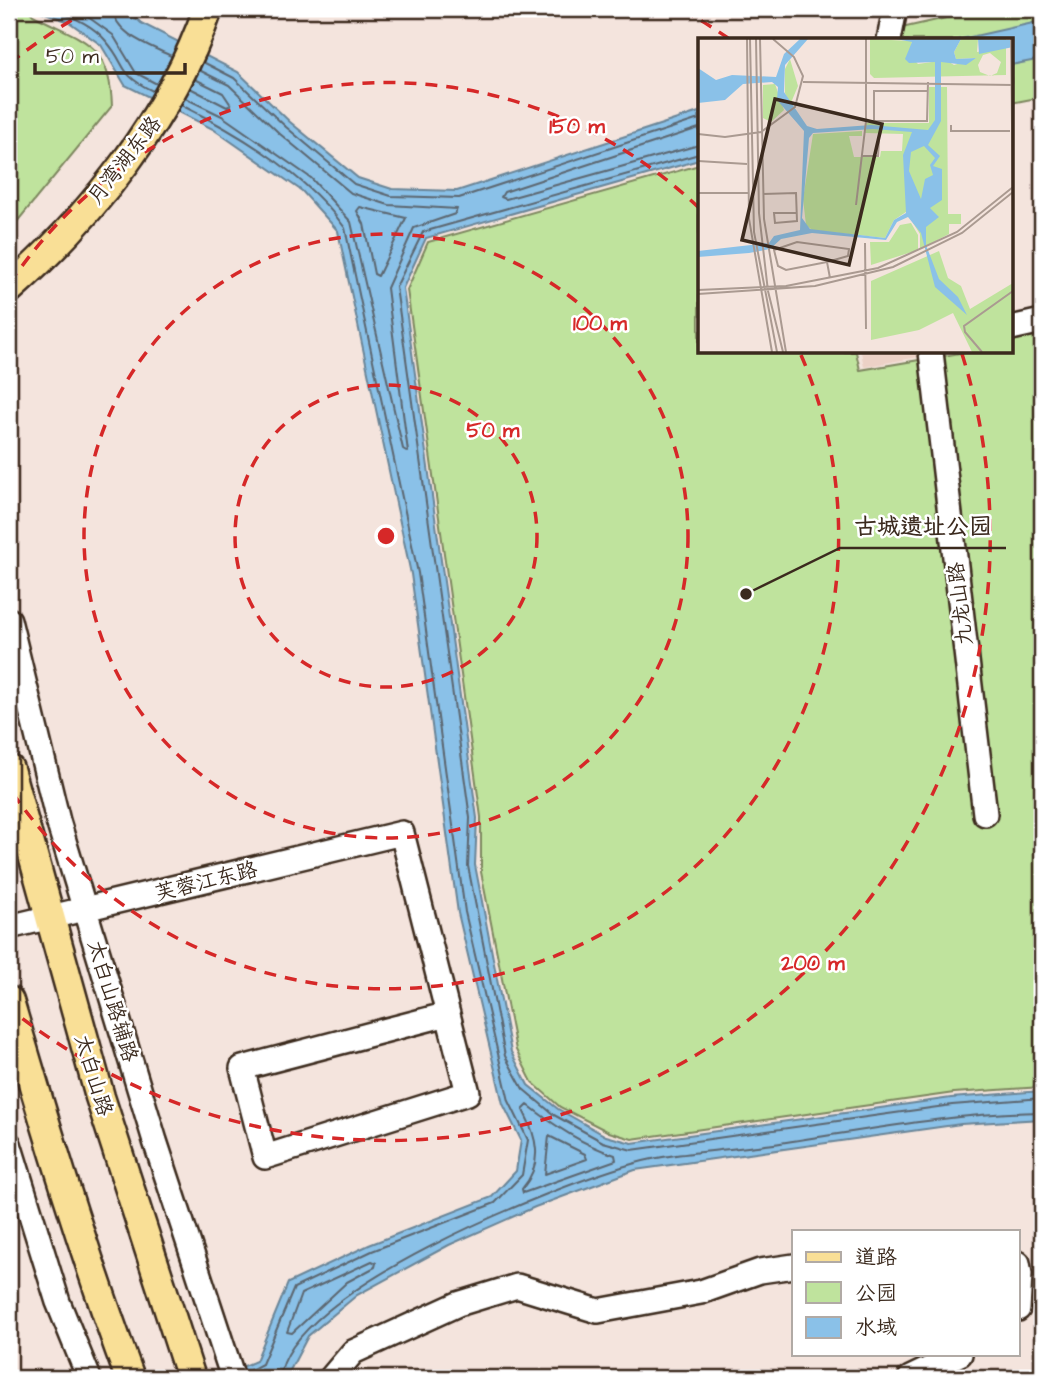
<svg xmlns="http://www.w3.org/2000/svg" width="1051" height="1387" font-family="'Architects Daughter','LXGW WenKai TC',sans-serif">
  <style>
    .built { fill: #ecd1c6 }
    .green { fill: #bfe39d; stroke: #7d865e; stroke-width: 2 }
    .water { fill: #8ac1e8; stroke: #6a8597; stroke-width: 2 }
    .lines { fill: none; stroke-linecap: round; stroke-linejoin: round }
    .shore { stroke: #5b666f; stroke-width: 2 }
    .minor-casing { stroke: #3b2a1e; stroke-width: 28 }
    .major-casing { stroke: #3b2a1e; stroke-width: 33 }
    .minor { stroke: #fff; stroke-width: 23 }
    .major { stroke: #f9df96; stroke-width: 28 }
    .ring { fill: none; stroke: #d62828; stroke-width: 3.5; stroke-dasharray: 12 9 }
    .labels { text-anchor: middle; stroke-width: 5; stroke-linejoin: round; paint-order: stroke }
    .street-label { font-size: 21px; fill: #3b2a1e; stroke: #fff }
    .inset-road { fill: none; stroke: #aa9a91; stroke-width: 2 }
    .view { fill: #3b2a1e; fill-opacity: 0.15; stroke: #3b2a1e; stroke-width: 3.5 }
    .inset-edge { fill: none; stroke: #3b2a1e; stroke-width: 3.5 }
    .centre { fill: #d62828; stroke: #fff; stroke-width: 3.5 }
    .ring-label { font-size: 21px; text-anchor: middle; font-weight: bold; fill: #d62828; stroke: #fff; stroke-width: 5; stroke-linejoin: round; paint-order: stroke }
    .leader { fill: none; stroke: #3b2a1e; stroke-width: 2.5 }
    .callout-dot { fill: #3b2a1e; stroke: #fff; stroke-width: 2.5 }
    .callout-label { font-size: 23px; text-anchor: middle; font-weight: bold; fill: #3b2a1e; stroke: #fff; stroke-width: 5; stroke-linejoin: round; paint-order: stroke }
  </style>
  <rect width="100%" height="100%" fill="#f4e4dd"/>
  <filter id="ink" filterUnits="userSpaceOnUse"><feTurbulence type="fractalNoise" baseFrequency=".0143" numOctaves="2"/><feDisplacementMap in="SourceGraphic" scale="14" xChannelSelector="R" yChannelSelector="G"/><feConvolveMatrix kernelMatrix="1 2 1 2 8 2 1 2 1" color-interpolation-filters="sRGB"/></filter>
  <g filter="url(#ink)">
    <path class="built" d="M861,352H918L919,357L864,367Z"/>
    <path class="green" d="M9,9H28L33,15C84,42 110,41 112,106L16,223H9Z
      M986,9H1042V97L1011,103V40H899L897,29Z
      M699,165V352H856L860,370L966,352H1011V341L1042,334V1087L954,1093L632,1139L609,1132L560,1107L532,1082L516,1050L481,872V817L407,290L428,242Z"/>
    <path class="water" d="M35,9H127L141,23L238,72L290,122L358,178L392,189L457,191L699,112V160L426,238L403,288L477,818L475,865L511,1052L528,1085L558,1109L606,1136L632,1143L951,1098L1042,1091V1119L961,1124L635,1170L535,1207L449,1245L357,1295L308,1336L286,1378H216L256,1361L288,1283L369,1245L492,1197L516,1171L521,1140L503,1104L458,913L411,574L338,231L302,191L213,129L125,85L101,45L69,22Z
      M1042,21V59L1011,65V40H957Z"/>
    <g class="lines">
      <path class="shore" d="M50,9C70,15 93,25 106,41C128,66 117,74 153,91
        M77,9L113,35L136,73L157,84
        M113,9C115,35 151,46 171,56
        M203,62L234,78L286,127L354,184L391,196L459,198L699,119
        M190,88L227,107L231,105L223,93L195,79
        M185,98L222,116L311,178L351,222L403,449L408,452L387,288L414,228L455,214L457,209L389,205L351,193L280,134L229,85L199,70
        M181,105C240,134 306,174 345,228L418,573L465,912L509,1101L528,1140L522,1175L495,1203L372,1251L294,1288L262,1364L245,1373
        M699,128L504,192L501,197L506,199L699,145
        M699,154L423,232L396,287L470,818L468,866L505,1056L523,1089L554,1115L603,1142L632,1150L952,1105L1042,1098
        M360,207L406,218L378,276L374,274L364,224L357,211Z
        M528,1105C555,1126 583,1145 615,1155L616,1160L523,1193L522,1189C544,1163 537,1137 523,1110Z
        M549,1136L585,1154L587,1159L545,1174Z
        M372,1261L376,1263L375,1267L347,1282L292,1333L287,1332L301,1294Z
        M280,1378C288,1291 555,1186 632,1164C674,1152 730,1150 774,1144C862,1131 952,1113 1042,1112"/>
      <defs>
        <path id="minor" d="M889,40L895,9
          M1011,328L1042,321
          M931,352L985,814
          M9,620L58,821L155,1141L233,1378
          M9,927L402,833L468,1093L265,1157L242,1068L448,1014
          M9,1144L58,1302L89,1378
          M1018,1263L1020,1274L1018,1309
          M331,1378L353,1352L458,1304L517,1286L598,1311L701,1292L760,1271L794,1266
          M910,1378L960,1354"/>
        <path id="major" d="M9,289C93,215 171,116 208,9
          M9,769L100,1097L191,1378
          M9,1001C46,1128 84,1254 130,1378"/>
      </defs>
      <use href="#minor" class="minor-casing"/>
      <use href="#major" class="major-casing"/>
      <use href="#minor" class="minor"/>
      <use href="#major" class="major"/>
    </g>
  </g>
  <g class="ring">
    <circle cx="386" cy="536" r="151"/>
    <circle cx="386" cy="536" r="302"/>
    <path d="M10 283A453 453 0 0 1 698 207M801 355A453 453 0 0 1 10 789"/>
    <path d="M10 63A604 604 0 0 1 89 10M683 10A604 604 0 0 1 728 38M962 354A604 604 0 0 1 10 1009"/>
  </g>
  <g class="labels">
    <g class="street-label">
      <text transform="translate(124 160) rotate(-52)" y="7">月湾湖东路</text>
      <text transform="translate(960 604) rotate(-97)" y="7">九龙山路</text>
      <text transform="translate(206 881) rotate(-14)" y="7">芙蓉江东路</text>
      <text transform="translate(113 1001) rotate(73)" y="7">太白山路辅路</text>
      <text transform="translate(94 1075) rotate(73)" y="7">太白山路</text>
    </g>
  </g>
  <g transform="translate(698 38)">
    <rect width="315" height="315" fill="#f4e4dd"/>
    <path d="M172,1L214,3L212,18L220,26L248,22L256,27L278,20L258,21L256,14L263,1H280L279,14L303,10L307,2L289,1H308V37L176,40L172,36ZM292,15L303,24L299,35L292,38L282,34L280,27L285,17ZM92,21L100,48L92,67L87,55V31ZM77,46L86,72L73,84L65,80V47ZM231,49H249L250,176H263V186H251V196L222,211V196L208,174L196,182L187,200L114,192L108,187L105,161L115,96L164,93V98H151L156,119H182L183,113H204L205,96L167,95V85H231ZM213,185L220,197V212L173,227L172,204H191L202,187ZM241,213L250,240L263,248L272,271L315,245V314H274L255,275L221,292L173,302V243Z" fill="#bfe39d" fill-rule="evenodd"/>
    <path d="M102,1H110L87,27L86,54L109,88L119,91L173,87L230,92L237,82V24L211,25L207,21L214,4L198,1H263L256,14L258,21L278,20L268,27L243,24V83L230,107L242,118L235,128L244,131V162L232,170L241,179L228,189V207L241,241L260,259L269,277L237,249L223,195L210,179L199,184L188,202L114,195L83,201L72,211L51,215L0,219V213L71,205L76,198L102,192L106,93L79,62L80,49L74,44L45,46L27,62L0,65V30L18,42L34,37L78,39L86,16ZM175,91L214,94L205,117L208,175L196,182L187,200L112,191L104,180L111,100L115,95ZM226,108L237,120L232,127L235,137L227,141L223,161L211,133L213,114ZM280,1L315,2V9L281,16Z" fill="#8ac1e8" fill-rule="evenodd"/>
    <path class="inset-road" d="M49,1L51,181L74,314M52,1L56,194L79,314M58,1L61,175L70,253L85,314M62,1L66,181L88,314M313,1L315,172M105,44L315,47M168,83H229L230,44M176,84V53H229M253,87V93H312M0,96L27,99L63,94L97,69L105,38L96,19L75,1M163,118H180L181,103M0,123L49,126M0,155H50M65,156L98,155L99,183L77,185L76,175H99M158,167L168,83V1M167,205L168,291M129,224L88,232L80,228L76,212L99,204L151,211L150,218L129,224L132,240M0,252L88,248L180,230L259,194L315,149M0,256L117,248L195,229L264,195L315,154M284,314L267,294L266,288L315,253"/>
    <path class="view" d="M77,61L184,86L151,227L44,202Z"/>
    <rect width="315" height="315" class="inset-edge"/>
  </g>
  <circle cx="386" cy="536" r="10" class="centre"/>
  <g class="ring-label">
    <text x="577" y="133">150 m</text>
    <text x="600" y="330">100 m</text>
    <text x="493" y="437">50 m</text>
    <text x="813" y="970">200 m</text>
  </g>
  <path class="leader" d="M746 594L840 548H1006"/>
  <circle class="callout-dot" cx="746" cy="594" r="7"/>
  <g class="callout-label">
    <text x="923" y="534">古城遗址公园</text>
  </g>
  <rect width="1051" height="1387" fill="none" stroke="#fff" stroke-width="35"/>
  <rect x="18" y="18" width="1016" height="1352" fill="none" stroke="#3b2a1e" stroke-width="2.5" filter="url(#ink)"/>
  <rect x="792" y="1230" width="228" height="126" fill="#ffffff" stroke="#b1aaa5" stroke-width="2"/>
  <rect x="806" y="1252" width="35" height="10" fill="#f9df96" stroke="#b1aaa5" stroke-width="2"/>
  <text x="855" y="1264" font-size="21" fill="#3b2a1e">道路</text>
  <rect x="806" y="1282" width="35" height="21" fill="#bfe39d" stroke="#b1aaa5" stroke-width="2"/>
  <text x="855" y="1300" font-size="21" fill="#3b2a1e">公园</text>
  <rect x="806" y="1317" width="35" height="21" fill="#8ac1e8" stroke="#b1aaa5" stroke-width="2"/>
  <text x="855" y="1334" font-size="21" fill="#3b2a1e">水域</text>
  <path d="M35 63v10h150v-10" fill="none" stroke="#3b2a1e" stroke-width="3.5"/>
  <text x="46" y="63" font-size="21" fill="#3b2a1e" stroke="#ffffff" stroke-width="5" paint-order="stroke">50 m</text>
</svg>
